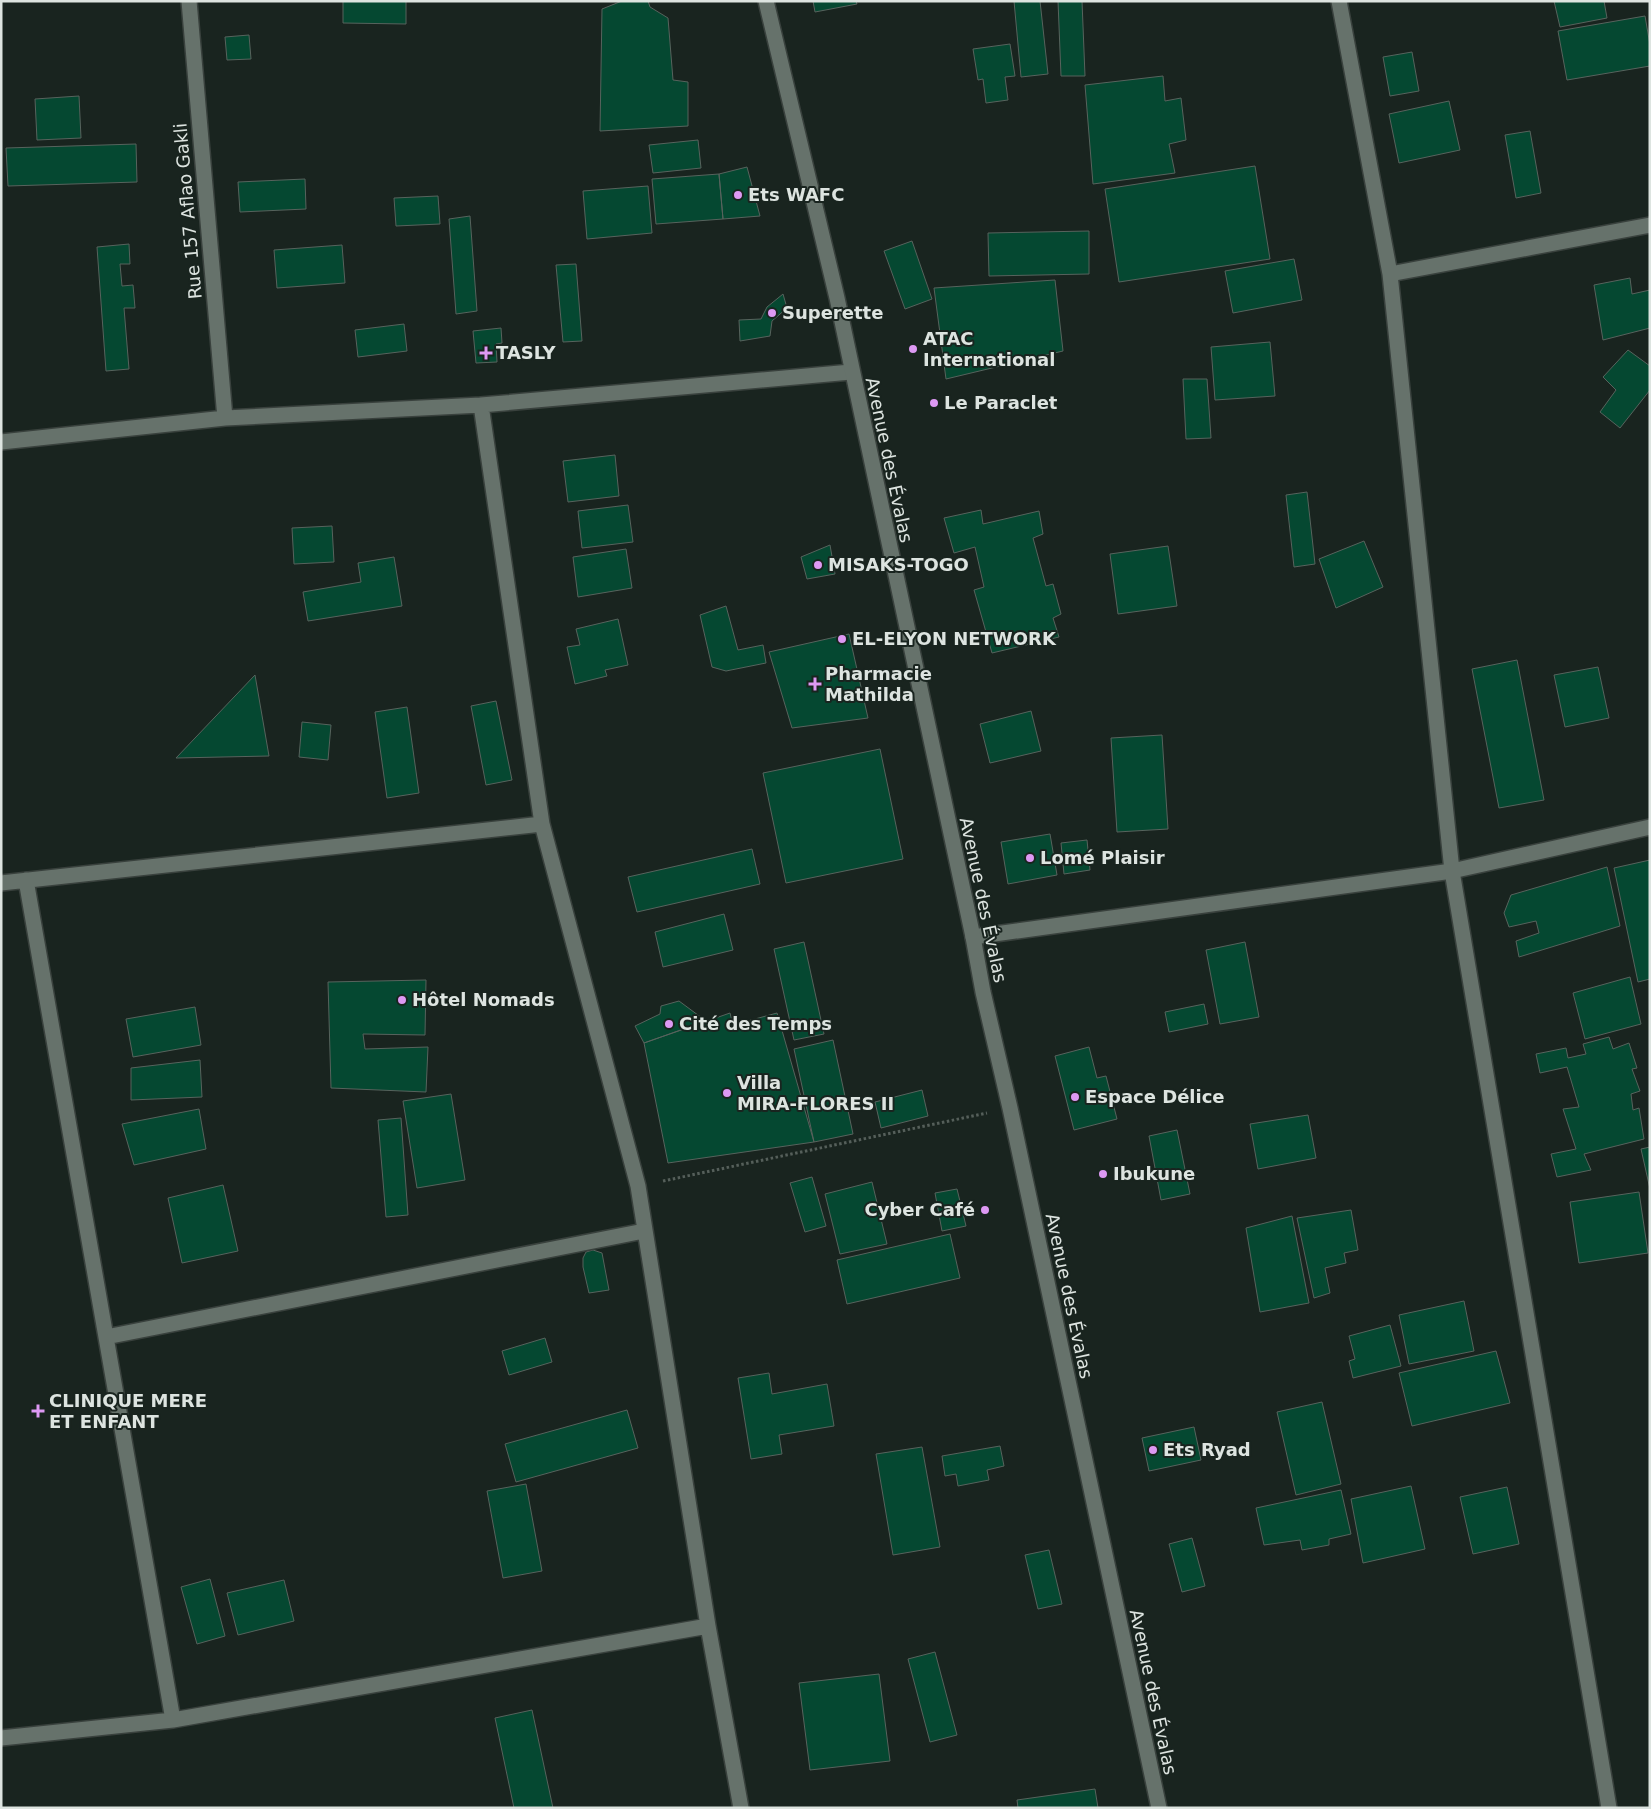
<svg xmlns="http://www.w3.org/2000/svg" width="1651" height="1809" font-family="'DejaVu Sans',sans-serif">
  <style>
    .building { fill: #054831; stroke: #57635d }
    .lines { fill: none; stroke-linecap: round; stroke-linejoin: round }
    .street-casing { stroke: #39413d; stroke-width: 18 }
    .secondary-casing { stroke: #39413d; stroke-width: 18 }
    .path { stroke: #555f5a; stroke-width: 3; stroke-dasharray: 2.5 2.5; stroke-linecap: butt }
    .street { stroke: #66726b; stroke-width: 15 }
    .secondary { stroke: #66726b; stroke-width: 15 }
    .poi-dot { fill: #dd99f3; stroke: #19241f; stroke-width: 2 }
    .labels { text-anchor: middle; stroke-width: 4; stroke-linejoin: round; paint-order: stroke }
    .poi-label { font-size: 18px; font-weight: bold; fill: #dde4e0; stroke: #19241f; text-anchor: start }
    .street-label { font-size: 18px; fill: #dde4e0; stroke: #19241f }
  </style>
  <rect width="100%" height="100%" fill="#19241f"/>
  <path class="building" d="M343,1H406V24L343,23Z
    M622,1H648L650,7L668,18L673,80L688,82V126L600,131L602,9Z
    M813,1H856L857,4L815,12Z
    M1014,1H1040L1048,74L1021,77Z
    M1058,1H1082L1085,76H1061Z
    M1554,1H1604L1607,18L1560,27Z
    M1645,16L1650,45V66L1567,80L1558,31Z
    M249,35L251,59L227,60L225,37Z
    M1010,44L1015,76L1005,77L1008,100L986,103L983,79L978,80L973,49Z
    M1412,52L1419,91L1390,96L1383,57Z
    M1163,76L1165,101L1181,98L1186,140L1169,144L1175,173L1093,184L1085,85Z
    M79,96L81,138L37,140L35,99Z
    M1449,101L1460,150L1399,163L1389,114Z
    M1530,131L1541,193L1516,198L1505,135Z
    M698,140L701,168L653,173L649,145Z
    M136,144L137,182L8,186L6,148Z
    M1255,166L1270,259L1119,282L1105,189Z
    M747,167L760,216L723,219L719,174Z
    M719,174L723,219L656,224L652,179Z
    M305,179L306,209L240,212L238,182Z
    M648,186L652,233L587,239L583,191Z
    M438,196L440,224L396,226L394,198Z
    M470,216L477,311L456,314L449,219Z
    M1089,231V274L989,276L988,233Z
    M912,241L932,299L905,309L884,251Z
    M129,244L130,264H120L122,286L133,285L135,308H124L129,369L106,371L97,247Z
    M342,245L345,283L277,288L274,250Z
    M1294,259L1302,300L1233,313L1225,271Z
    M576,264L582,341L563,342L556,265Z
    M1630,278L1632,294L1650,290V328L1603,340L1594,285Z
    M1055,280L1063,351L946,379L934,288Z
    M783,294L787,308L772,321L770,336L740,341L739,320L761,319L767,307Z
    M404,324L407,351L358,357L355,330Z
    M501,328L502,343L496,344L497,362L476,363L473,331Z
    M1270,342L1275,396L1215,400L1211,347Z
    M1628,350L1650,366V390L1620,428L1600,412L1616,390L1603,377Z
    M1183,379H1207L1211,438L1186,439Z
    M615,455L619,496L568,502L563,461Z
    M1307,492L1315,564L1294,567L1286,495Z
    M628,505L633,542L582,548L578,511Z
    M981,510L983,524L1039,511L1043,534L1033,538L1046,586L1053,584L1061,614L1053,618L1059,637L992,653L974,590L984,587L975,547L954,553L944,518Z
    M332,526L334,562L294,564L292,528Z
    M1364,541L1383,587L1336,608L1319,559Z
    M830,545L835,574L807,579L801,557Z
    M1168,546L1177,606L1118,614L1110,554Z
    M626,549L632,588L578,597L573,557Z
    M394,557L402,606L308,621L303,592L361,582L358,563Z
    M726,606L738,650L763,645L766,663L726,671L712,667L700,615Z
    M618,619L628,665L605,670L607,676L575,684L567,647L580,645L576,629Z
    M849,634L868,718L792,728L769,652Z
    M1517,660L1544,800L1499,808L1472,669Z
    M1598,667L1609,718L1565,727L1554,675Z
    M255,675L269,756L176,758Z
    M496,701L512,780L486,785L471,706Z
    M407,707L419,793L387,798L375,712Z
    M1031,711L1041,751L990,763L980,724Z
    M302,722L331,725L328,760L299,757Z
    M1162,735L1168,829L1117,832L1111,738Z
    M880,749L903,859L786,883L763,773Z
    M1050,834L1057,875L1008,884L1001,842Z
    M1087,840L1090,870L1064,874L1061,843Z
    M752,849L760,884L637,912L628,877Z
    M1650,860V979L1638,982L1614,868Z
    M1607,867L1620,926L1519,957L1516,941L1539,933L1536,921L1509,927L1504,913L1511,895Z
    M724,914L733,950L663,967L655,932Z
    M804,942L824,1034L794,1040L774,949Z
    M1245,942L1259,1017L1220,1024L1206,950Z
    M1630,977L1641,1024L1585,1039L1573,993Z
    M426,980L425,1035L363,1034L365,1049L428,1047L426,1092L331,1088L328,982Z
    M679,1001L706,1021L644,1043L635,1026L660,1014L661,1006Z
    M1204,1004L1208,1024L1169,1032L1165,1012Z
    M195,1007L201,1045L133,1057L126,1019Z
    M730,1013L733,1025L777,1013L814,1142L668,1163L644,1043Z
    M1609,1037L1613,1049L1629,1043L1637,1068L1632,1069L1640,1091L1631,1094L1633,1110L1639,1108L1644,1139L1584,1154L1591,1170L1557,1177L1551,1154L1576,1149L1563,1109L1579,1107L1567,1067L1540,1073L1536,1054L1566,1048L1568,1058L1586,1054L1583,1044Z
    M833,1040L853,1134L814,1142L794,1049Z
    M1089,1047L1097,1078L1106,1076L1117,1119L1074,1130L1055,1056Z
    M200,1060L202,1097L131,1100V1068Z
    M922,1090L928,1116L881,1128L875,1102Z
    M451,1094L465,1180L417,1188L403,1101Z
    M199,1109L206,1149L134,1165L122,1124Z
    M1308,1115L1316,1158L1258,1169L1250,1124Z
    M401,1118L408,1215L386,1217L378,1120Z
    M1177,1130L1190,1194L1161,1200L1149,1136Z
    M1650,1147V1189L1641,1149Z
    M812,1177L826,1226L805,1232L790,1183Z
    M872,1182L887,1244L840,1254L825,1194Z
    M223,1185L238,1251L182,1263L168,1198Z
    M957,1189L966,1226L942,1231L935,1193Z
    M1639,1192L1648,1253L1579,1263L1570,1202Z
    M1351,1210L1358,1250L1344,1253L1346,1263L1325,1268L1330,1293L1314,1298L1297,1218Z
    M1292,1216L1309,1303L1260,1312L1246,1228Z
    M950,1234L960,1278L847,1304L837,1260Z
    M593,1250L602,1253L609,1290L589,1293L583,1267V1258L586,1252Z
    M1464,1301L1474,1351L1409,1364L1399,1315Z
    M1390,1325L1401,1366L1353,1378L1349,1361L1355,1359L1349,1336Z
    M545,1338L552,1362L509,1375L502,1351Z
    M1496,1351L1510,1403L1412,1426L1399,1373Z
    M769,1373L772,1394L827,1384L834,1426L779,1435L782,1454L751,1459L738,1378Z
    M1322,1402L1341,1484L1296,1495L1277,1412Z
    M627,1410L638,1448L516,1482L505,1444Z
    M1194,1427L1201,1460L1149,1471L1142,1438Z
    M1000,1446L1004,1466L987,1470L989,1480L958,1486L956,1474L945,1476L942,1456Z
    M922,1447L940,1547L893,1555L876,1454Z
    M526,1484L542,1571L503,1578L487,1491Z
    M1411,1486L1425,1549L1363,1563L1351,1499Z
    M1507,1487L1519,1544L1473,1554L1460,1497Z
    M1341,1490L1351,1534L1329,1539V1545L1302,1550L1300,1540L1264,1545L1256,1508Z
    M1192,1538L1205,1586L1182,1592L1169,1544Z
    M1049,1550L1062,1604L1038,1609L1025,1555Z
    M210,1579L225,1636L197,1644L181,1587Z
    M284,1580L294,1621L238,1635L227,1593Z
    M935,1652L957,1735L930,1742L908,1659Z
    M879,1674L890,1761L810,1770L799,1683Z
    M532,1710L553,1808H514L495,1718Z
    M1095,1789L1098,1808H1018L1017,1800Z"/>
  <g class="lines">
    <defs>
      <path id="street" d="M189,1L225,418
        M1339,1L1390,274L1452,871L1609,1808
        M1390,274L1650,225
        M481,405L542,824L638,1186L708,1626L741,1808
        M1,442L225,418L481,405L851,372
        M26,880L173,1720
        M1,883L542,824
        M973,937L1452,871L1650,827
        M106,1337L644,1231
        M1,1738L173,1720L708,1626"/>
      <path id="secondary" d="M766,1L837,298L973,937L983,992L1010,1108L1159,1808"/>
    </defs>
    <use href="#street" class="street-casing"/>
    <use href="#secondary" class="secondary-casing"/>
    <path class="path" d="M663,1181L987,1113"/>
    <use href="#street" class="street"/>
    <use href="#secondary" class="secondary"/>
  </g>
  <g class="poi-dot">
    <circle cx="738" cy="195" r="5"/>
    <circle cx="772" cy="313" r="5"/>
    <circle cx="913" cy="349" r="5"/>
    <path d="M483.5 345.5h5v5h5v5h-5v5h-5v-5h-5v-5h5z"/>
    <circle cx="934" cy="403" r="5"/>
    <circle cx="818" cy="565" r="5"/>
    <circle cx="842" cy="639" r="5"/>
    <path d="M812.5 676.5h5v5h5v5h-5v5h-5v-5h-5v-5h5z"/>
    <circle cx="1030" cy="858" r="5"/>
    <circle cx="402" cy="1000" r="5"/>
    <circle cx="669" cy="1024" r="5"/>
    <circle cx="727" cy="1093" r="5"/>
    <circle cx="1075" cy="1097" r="5"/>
    <circle cx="1103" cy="1174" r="5"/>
    <circle cx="985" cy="1210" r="5"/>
    <path d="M35.5 1403.5h5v5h5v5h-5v5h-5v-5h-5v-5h5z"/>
    <circle cx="1153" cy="1450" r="5"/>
  </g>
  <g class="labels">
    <g class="poi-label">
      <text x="748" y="201">Ets WAFC</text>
      <text x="782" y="319">Superette</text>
      <text x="923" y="345">ATAC<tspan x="923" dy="21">International</tspan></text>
      <text x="496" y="359">TASLY</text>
      <text x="944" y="409">Le Paraclet</text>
      <text x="828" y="571">MISAKS-TOGO</text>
      <text x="852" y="645">EL-ELYON NETWORK</text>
      <text x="825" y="680">Pharmacie<tspan x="825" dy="21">Mathilda</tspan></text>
      <text x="1040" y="864">Lomé Plaisir</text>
      <text x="412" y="1006">Hôtel Nomads</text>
      <text x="679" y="1030">Cité des Temps</text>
      <text x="737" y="1089">Villa<tspan x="737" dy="21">MIRA-FLORES II</tspan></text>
      <text x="1085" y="1103">Espace Délice</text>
      <text x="1113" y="1180">Ibukune</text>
      <text x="975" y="1216" text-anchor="end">Cyber Café</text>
      <text x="49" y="1407">CLINIQUE MERE<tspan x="49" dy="21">ET ENFANT</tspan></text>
      <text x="1163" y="1456">Ets Ryad</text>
    </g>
    <g class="street-label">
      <text transform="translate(188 211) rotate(-95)" y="6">Rue 157 Aflao Gakli</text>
      <text transform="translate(889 460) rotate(78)" y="6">Avenue des Évalas</text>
      <text transform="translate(983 900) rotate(78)" y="6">Avenue des Évalas</text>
      <text transform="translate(1069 1296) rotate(78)" y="6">Avenue des Évalas</text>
      <text transform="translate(1153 1692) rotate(78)" y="6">Avenue des Évalas</text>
    </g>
  </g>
  <rect width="1651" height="1809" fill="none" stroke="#dde4e0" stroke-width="5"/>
</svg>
